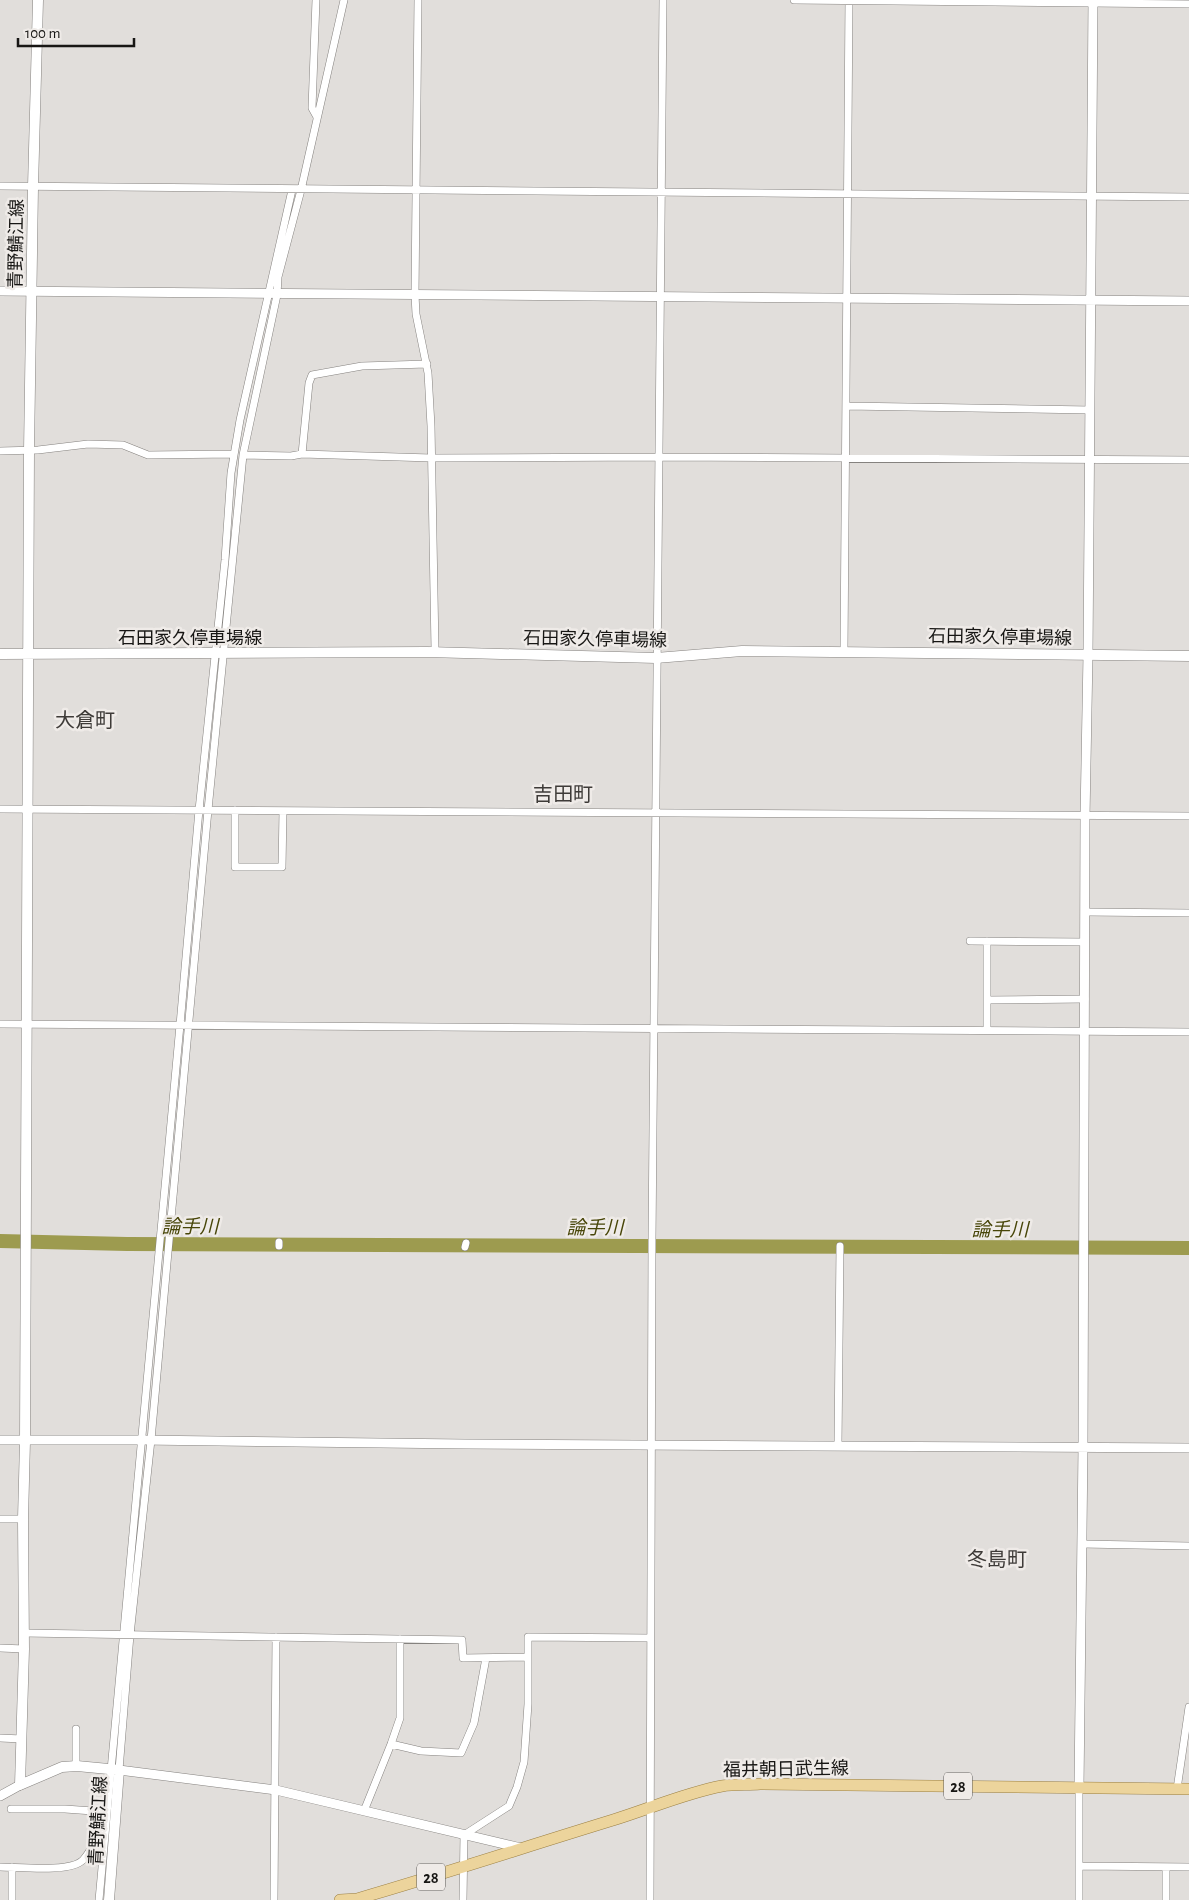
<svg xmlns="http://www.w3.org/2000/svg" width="1189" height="1900" font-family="'Alegreya Sans','Noto Sans JP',sans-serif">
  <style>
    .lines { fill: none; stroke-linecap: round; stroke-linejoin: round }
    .river { stroke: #9d9b4f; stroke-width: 14 }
    .minor-casing { stroke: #85827f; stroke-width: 8 }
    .tertiary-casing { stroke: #85827f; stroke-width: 10 }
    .secondary-casing { stroke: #85827f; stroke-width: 11 }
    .primary-casing { stroke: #9a7f42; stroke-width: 12 }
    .minor { stroke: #fff; stroke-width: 7 }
    .tertiary { stroke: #fff; stroke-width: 9 }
    .secondary { stroke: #fff; stroke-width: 10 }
    .primary { stroke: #ecd49c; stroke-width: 11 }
    .labels { text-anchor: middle; stroke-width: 5; stroke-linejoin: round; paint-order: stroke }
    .shield { fill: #efebe8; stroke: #585654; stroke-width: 1 }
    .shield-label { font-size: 16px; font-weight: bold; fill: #171614 }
    .street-label { font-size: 18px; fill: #171614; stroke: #efebe8 }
    .water-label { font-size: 19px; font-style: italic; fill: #484609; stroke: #efebe8 }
    .quarter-label { font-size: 20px; fill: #3e3b38; stroke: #efebe8 }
  </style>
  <rect width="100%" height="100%" fill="#e1dedb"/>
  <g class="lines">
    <path class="river" d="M0,1241L127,1244L1189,1248"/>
    <defs>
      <path id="minor" d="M316,0L312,108L317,117
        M418,0L415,295L416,314L428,373L431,426L435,649L428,652
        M794,0L1189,4
        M0,186L1189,197
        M846,406L1090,410
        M0,451L38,450L88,444L123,445L148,455L234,454
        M302,454L309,383L312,375L362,366L427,364
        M243,455L291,456L302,454L431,458L658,457L1189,460
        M844,651L849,0
        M0,809L1189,816
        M235,810V867H282L283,811
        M1085,912L1189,913
        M970,941L1085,942
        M987,1000L1085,999
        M0,1024L1189,1032
        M987,1030V941
        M279,1246V1242
        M465,1247L466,1243
        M838,1445L840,1246
        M0,1519H23
        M1082,1544L1189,1546
        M24,1633L462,1640L463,1658L527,1657
        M0,1648L24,1649
        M0,1738L22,1739
        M391,1744L421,1751L461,1753L474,1723L486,1658
        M76,1766V1729
        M119,1770L130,1635L151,1440L208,810L243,455L277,295L278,277L301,190L344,0
        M1079,1787V1900
        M1177,1789L1189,1707
        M364,1811L391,1744L400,1718V1639
        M1079,1866L1189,1867
        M0,1867C19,1867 70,1873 83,1860C95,1846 101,1828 107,1812L65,1809H11
        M1166,1867V1900
        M12,1900V1867
        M99,1900L180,1025L199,810L225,560L231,473L240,420L292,190
        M274,1900L276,1637
        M463,1900L464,1835L509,1806L517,1787L524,1762L528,1704V1637L650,1638
        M650,1900L652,1241L663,0"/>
      <path id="tertiary" d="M0,291L1189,301
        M0,1440H142L465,1444L1189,1448
        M119,1770L276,1790L521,1848
        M1079,1787L1083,1447L1085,817L1088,655L1093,0
        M0,1796L20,1785"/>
      <path id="secondary" d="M38,0L33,187L29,451L25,1441L23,1519L24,1649L20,1785L62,1767L77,1766L119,1770L109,1900
        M0,654L427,652L656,658L742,651L1189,656"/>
      <path id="primary" d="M340,1900L357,1899C443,1874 528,1846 613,1820C649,1809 685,1793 722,1786C734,1784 747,1785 760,1784L1189,1789"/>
    </defs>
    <use href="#minor" class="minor-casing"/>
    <use href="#tertiary" class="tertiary-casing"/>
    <use href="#secondary" class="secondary-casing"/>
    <use href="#primary" class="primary-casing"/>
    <use href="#minor" class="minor"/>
    <use href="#tertiary" class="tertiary"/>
    <use href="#secondary" class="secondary"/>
    <use href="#primary" class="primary"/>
  </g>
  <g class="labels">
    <g class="shield">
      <rect x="944" y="1772.5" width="28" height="27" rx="4"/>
      <rect x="417" y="1863.5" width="28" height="27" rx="4"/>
    </g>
    <g class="shield-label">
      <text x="958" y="1792">28</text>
      <text x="431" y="1883">28</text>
    </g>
    <g class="street-label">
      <text transform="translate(16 244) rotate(-89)" y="6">青野鯖江線</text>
      <text transform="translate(1000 637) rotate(1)" y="6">石田家久停車場線</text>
      <text x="190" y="644">石田家久停車場線</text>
      <text transform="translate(595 639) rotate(1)" y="6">石田家久停車場線</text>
      <text transform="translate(786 1769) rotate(-1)" y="6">福井朝日武生線</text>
      <text transform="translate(98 1821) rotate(-87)" y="6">青野鯖江線</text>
    </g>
    <g class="water-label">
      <text x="190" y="1233">論手川</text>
      <text x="595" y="1234">論手川</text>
      <text x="1000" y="1236">論手川</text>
    </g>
    <g class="quarter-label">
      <text x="85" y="727">大倉町</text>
      <text x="563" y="801">吉田町</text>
      <text x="997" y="1566">冬島町</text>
    </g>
  </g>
  <path d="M18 38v8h116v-8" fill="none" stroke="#171614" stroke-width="2.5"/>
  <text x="25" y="38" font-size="15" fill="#171614" stroke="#efebe8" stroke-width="4" paint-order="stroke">100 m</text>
</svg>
